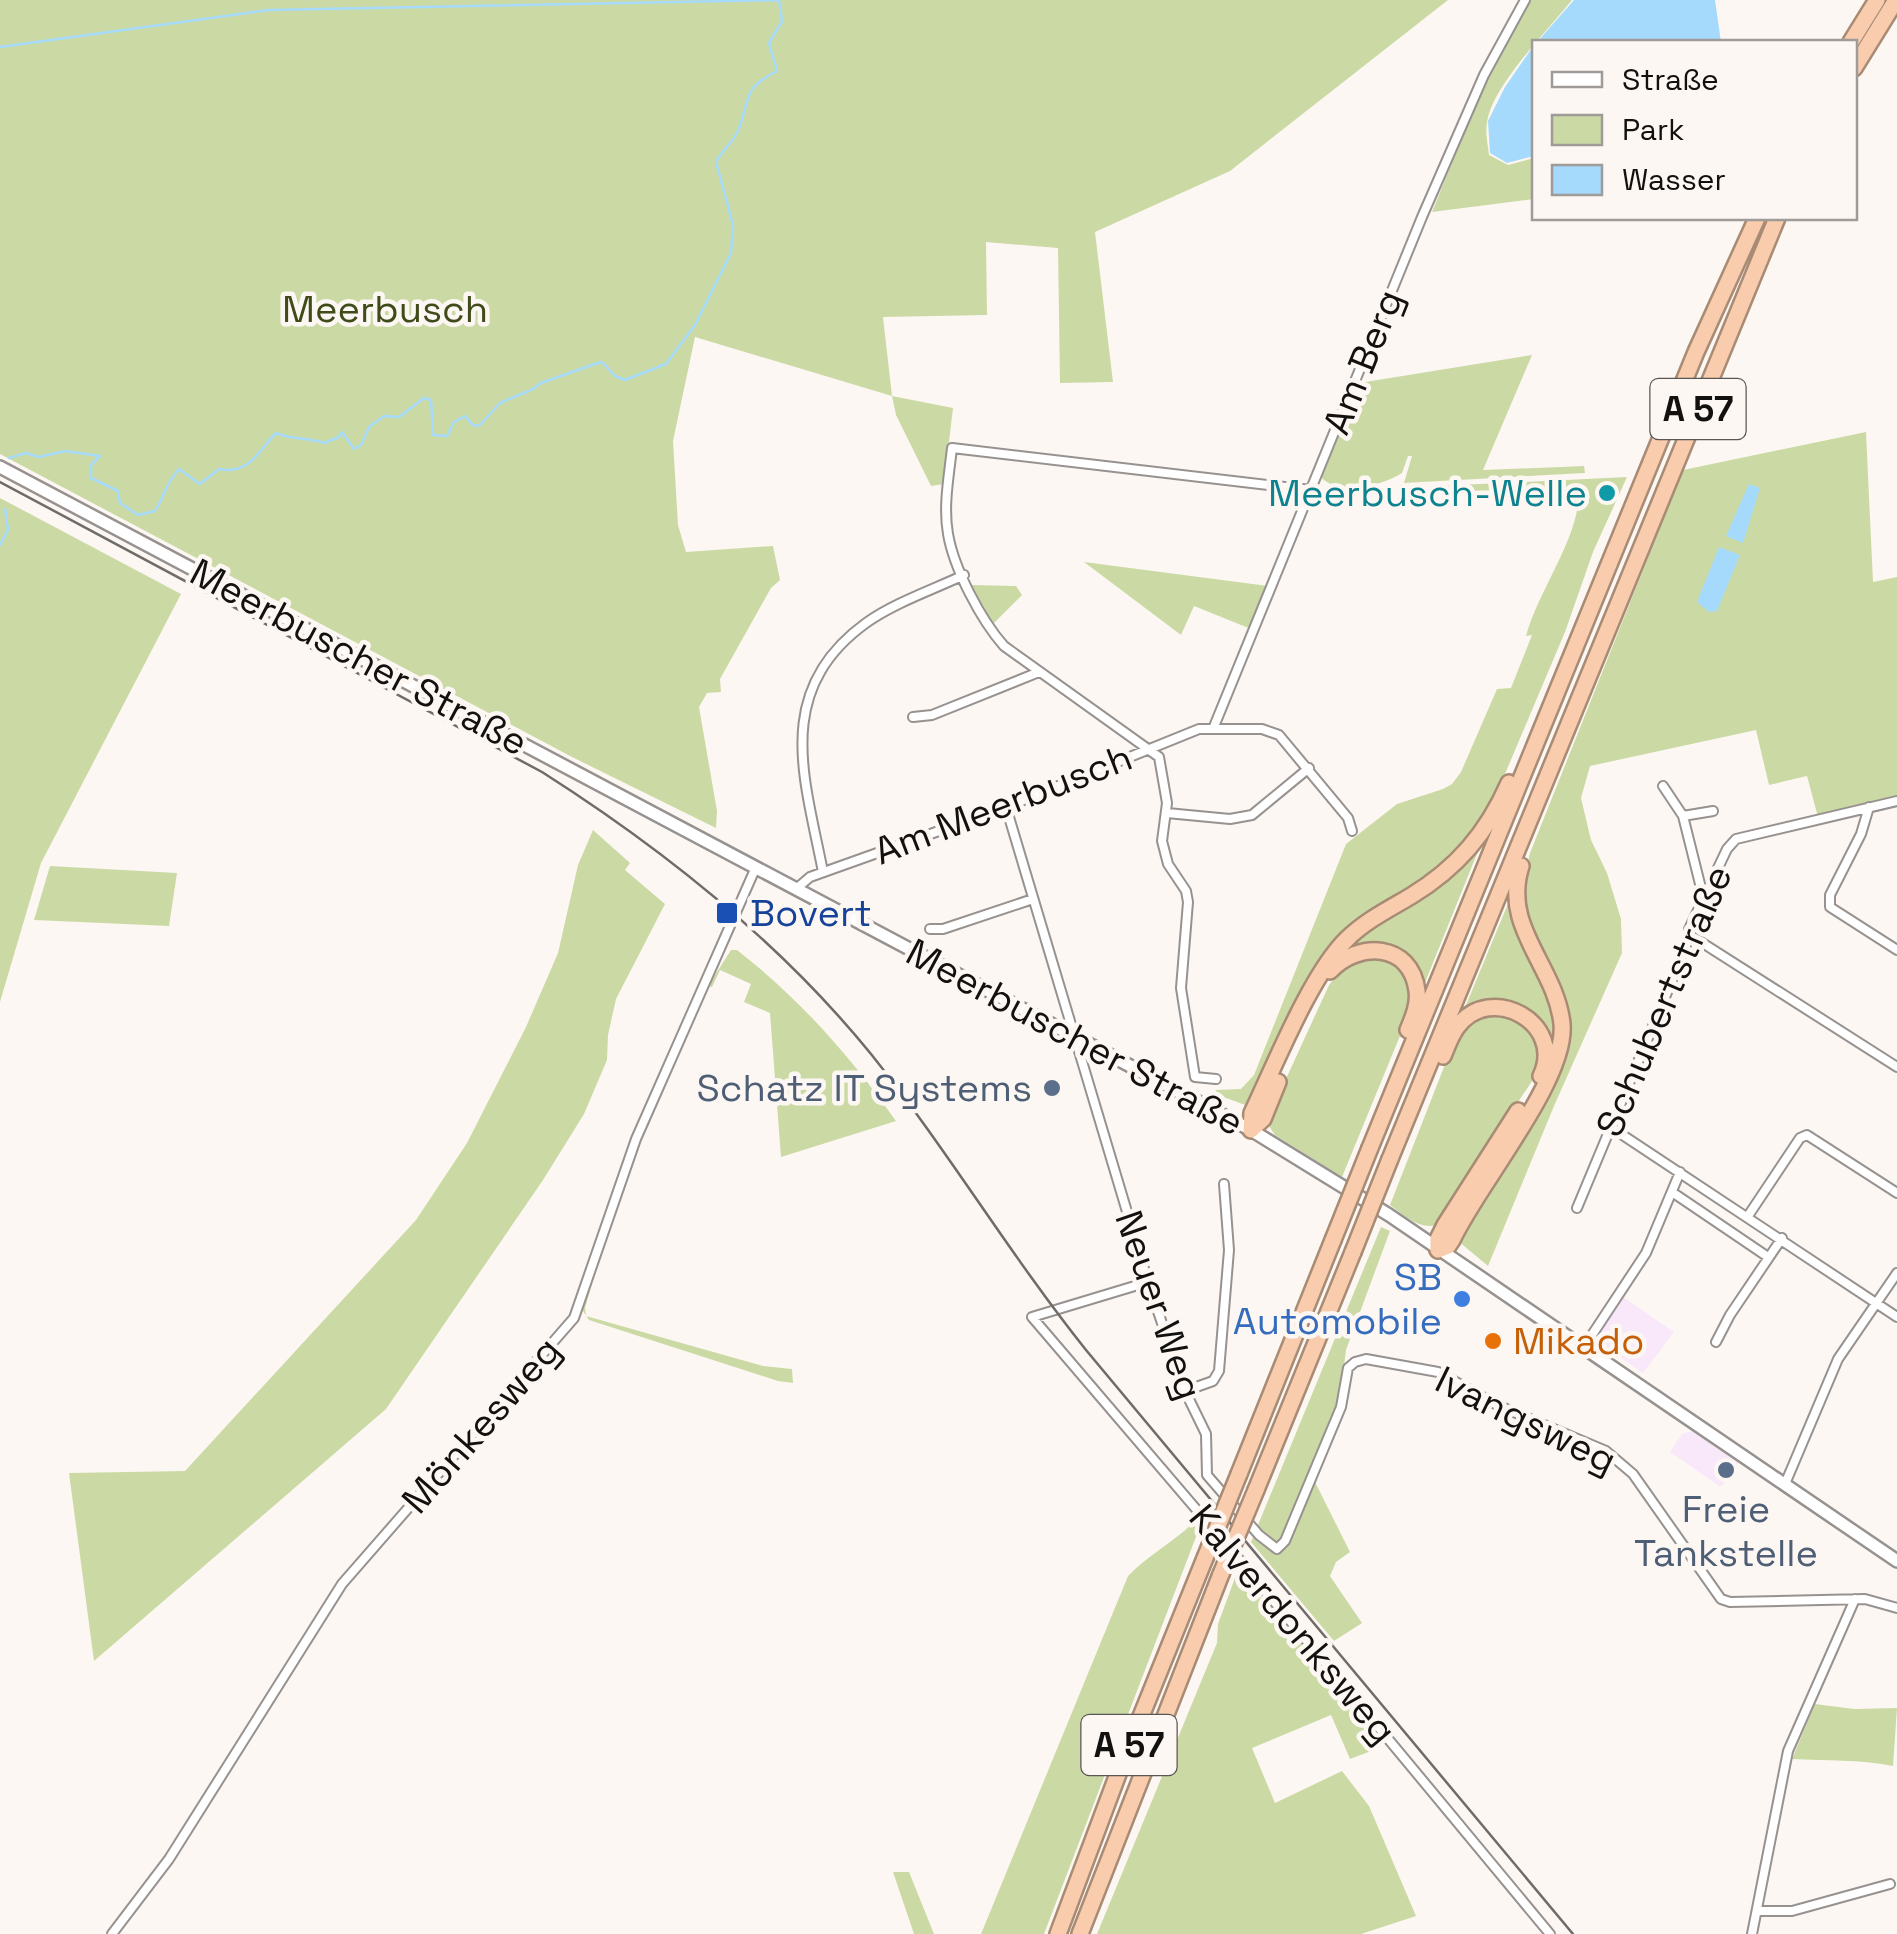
<svg xmlns="http://www.w3.org/2000/svg" width="1897" height="1934" font-family="'Space Grotesk',sans-serif">
  <style>
    .commercial { fill: #f9e8fa }
    .green { fill: #cbdaa4 }
    .water { fill: #a5dafc }
    .lines { fill: none; stroke-linecap: round; stroke-linejoin: round }
    .stream { stroke: #a5dafc; stroke-width: 2.5 }
    .minor-casing { stroke: #97928f; stroke-width: 12 }
    .secondary-casing { stroke: #97928f; stroke-width: 16 }
    .motorway-casing { stroke: #a88b75; stroke-width: 20 }
    .minor { stroke: #fff; stroke-width: 8 }
    .secondary { stroke: #fff; stroke-width: 11 }
    .motorway { stroke: #f8ccac; stroke-width: 15 }
    .tram { stroke: #6e6b68; stroke-width: 2.5 }
    .motorway-bridge-casing { stroke: #a88b75; stroke-width: 20; stroke-linecap: butt }
    .motorway-bridge { stroke: #f8ccac; stroke-width: 15 }
    .culture-dot { fill: #0f9aa8; stroke: #fdf7f3; stroke-width: 4 }
    .transit-dot { fill: #1a4fb4; stroke: #fdf7f3; stroke-width: 4 }
    .service-dot { fill: #5c6f8a; stroke: #fdf7f3; stroke-width: 4 }
    .shop-dot { fill: #3f7fe0; stroke: #fdf7f3; stroke-width: 4 }
    .food-dot { fill: #e8710a; stroke: #fdf7f3; stroke-width: 4 }
    .labels { text-anchor: middle; stroke-width: 9; stroke-linejoin: round; paint-order: stroke }
    .shield { fill: #fdf7f3; stroke: #595653; stroke-width: 2.5 }
    .shield-label { font-size: 35px; font-weight: bold; fill: #13110f }
    .park-label { font-size: 38px; fill: #404b1a; stroke: #fdf7f3 }
    .street-label { font-size: 38px; fill: #13110f; stroke: #fdf7f3 }
    .culture-label { font-size: 38px; fill: #0d838f; stroke: #fdf7f3; text-anchor: end }
    .transit-label { font-size: 38px; fill: #164399; stroke: #fdf7f3; text-anchor: start }
    .service-label { font-size: 38px; fill: #4e5e75; stroke: #fdf7f3; text-anchor: end }
    .shop-label { font-size: 38px; fill: #366cbe; stroke: #fdf7f3; text-anchor: end }
    .food-label { font-size: 38px; fill: #c56008; stroke: #fdf7f3; text-anchor: start }
  </style>
  <rect width="100%" height="100%" fill="#fdf7f3"/>
  <path class="commercial" d="M1623,1297L1674,1332L1643,1373L1595,1340Z
    M1692,1431L1738,1463L1721,1487L1670,1452L1682,1434Z"/>
  <path class="green" d="M0,0H1448L1230,171L1095,232L1113,382L1060,383L1058,248L986,242L987,315L883,317L892,396L953,408L944,484L931,486L896,415L892,396L695,337L673,441L678,525L686,552L773,546L780,580L771,588L720,679L721,692L707,693L699,707L717,811L716,828L572,757L0,454Z
    M1530,0H1572C1549,29 1491,87 1487,123C1485,133 1488,145 1489,155L1508,165L1534,158V199L1432,212L1487,76Z
    M1532,355L1483,470L1584,466L1585,473L1404,483L1412,456H1408L1402,473C1383,486 1337,496 1321,477L1359,383Z
    M1866,432L1873,582L1897,577V798L1818,817L1807,776L1769,785L1756,730L1590,766L1581,798L1591,840L1607,873L1621,919L1622,953L1554,1106L1488,1266L1458,1241L1554,1081C1565,1060 1570,1043 1570,1020H1567C1542,962 1512,918 1530,853L1683,470Z
    M1627,477L1593,552L1565,632L1491,807L1449,862L1364,918L1248,1106L1215,1094L1216,1090L1241,1089L1254,1075L1346,844L1397,804L1443,789L1452,784L1461,772L1497,689L1511,688L1532,635L1526,636C1539,588 1581,536 1579,488L1439,492V486Z
    M0,498L181,594L41,863L0,1002Z
    M1084,562L1268,586L1251,629L1194,606L1181,635Z
    M971,585L1016,586L1022,595L993,624Z
    M593,830L630,863L625,870L665,904L616,999L608,1035L607,1060L584,1114L543,1180L386,1409L94,1661L69,1473L185,1471L416,1220L467,1143L526,1027L558,953L578,865Z
    M1483,839L1422,990L1400,955L1339,953Z
    M50,866L177,873L169,926L34,920Z
    M1512,894L1557,1012L1555,1054L1526,1012L1461,1017Z
    M731,950H737C799,998 851,1057 896,1121L781,1157L770,1013L744,1002L751,984L720,970L712,987L708,986Z
    M1370,955C1406,965 1413,977 1409,1014L1342,1177L1275,1135L1269,1126V1116L1329,985L1342,968Z
    M1496,1013C1531,1024 1549,1041 1534,1078L1437,1225C1419,1230 1404,1215 1390,1205L1444,1067L1463,1030L1472,1021Z
    M611,1218L585,1308L586,1316L763,1366L792,1369L793,1383L778,1381L589,1320L581,1308Z
    M1381,1227L1390,1231L1346,1350L1339,1405L1310,1472L1350,1552L1336,1562L1330,1576L1362,1623L1334,1641L1251,1542Z
    M1197,1519L1201,1521L1199,1529L1044,1934H981L1128,1576C1149,1554 1176,1541 1197,1519Z
    M1239,1567L1384,1741L1379,1748L1350,1759L1331,1715L1252,1748L1275,1803L1342,1771L1369,1806L1416,1916L1361,1934H1097L1217,1643L1218,1624Z
    M1815,1704L1854,1709L1897,1708L1893,1766C1858,1759 1827,1761 1792,1759Z
    M893,1872H909L934,1934H914Z"/>
  <path class="water" d="M1574,0H1715L1721,42H1537Z
    M1534,45V156L1507,163L1490,153L1488,121L1505,87Z
    M1749,484L1760,488L1743,543L1726,536Z
    M1719,547L1740,555L1717,611L1709,612L1697,602Z"/>
  <g class="lines">
    <path class="stream" d="M0,47L268,10L778,0
      M9,458L26,453L39,457L65,451L100,456L91,465V478L118,491L120,503L138,515L155,511C166,493 163,488 179,469L200,484L219,469C250,475 258,451 276,433C292,440 307,437 324,443L339,437L342,432L354,449L361,445L369,427L384,416L399,417L424,398L431,400L433,435L447,436L454,422L465,416L473,425L479,426L500,403L533,389L541,383L595,364L602,362L615,376L625,380L666,364L695,325L731,253L733,225L716,162C722,150 735,141 739,128C751,96 742,89 777,71L769,43L782,21L779,0
      M0,545L8,530L5,509"/>
    <defs>
      <path id="minor" d="M913,717L932,715L1039,672
        M1213,729L1422,217L1484,75L1525,0
        M1663,786L1683,816L1703,896
        M1006,807L1148,1282L1185,1391L1206,1434L1207,1475L1259,1535L1277,1549L1285,1541L1341,1407L1348,1368L1355,1362L1366,1359L1438,1372L1497,1405L1606,1451L1633,1474L1721,1599L1730,1602L1865,1599L1897,1608
        M1869,807L1861,834L1830,895V907L1897,950
        M1167,813L1230,819L1252,815L1309,768
        M1683,816L1713,811
        M823,872C805,779 772,691 866,623C894,603 932,590 964,575
        M796,889L810,877L1006,807L1199,729H1262L1279,735L1348,818L1352,831
        M930,929H943L1033,899
        M1690,935L1897,1067
        M1216,1079L1195,1077L1181,988L1188,902L1186,891L1168,864L1162,841L1167,803L1159,757L1004,646C981,620 954,569 948,534C943,506 949,476 952,448L1311,490
        M1612,1128L1897,1317
        M1672,1192L1768,1257
        M1577,1208L1678,966L1690,935L1689,929L1727,849L1736,839L1897,801
        M1748,1216L1800,1138L1807,1135L1897,1193
        M1148,1282L1032,1317L1243,1564L1550,1934
        M1716,1342L1730,1315L1782,1238
        M1584,1347L1646,1253L1680,1172
        M1185,1391L1213,1381L1219,1371L1229,1250L1224,1184
        M1785,1484L1838,1359L1897,1273
        M1757,1911H1792L1890,1884
        M112,1934L169,1859L342,1584L574,1318L636,1139L756,867
        M1752,1934L1788,1751L1855,1599"/>
      <path id="secondary" d="M0,467L1251,1130L1389,1215L1897,1561"/>
      <path id="motorway" d="M1851,42L1877,0
        M1854,68L1896,0
        M1330,971C1358,941 1411,942 1417,991C1419,1004 1413,1018 1408,1030
        M1443,1056C1447,1046 1451,1035 1457,1027C1491,981 1566,1024 1541,1076
        M1251,1130L1252,1113C1275,1065 1311,974 1347,939C1365,921 1389,909 1411,896C1457,868 1487,833 1509,783
        M1251,1130L1263,1119L1278,1082
        M1370,1148L1696,352L1757,218
        M1390,1159L1777,218
        M1438,1250L1448,1246L1452,1240C1478,1184 1567,1080 1562,1024C1556,966 1501,928 1521,866
        M1438,1250V1239L1445,1225L1518,1111
        M1239,1474L1333,1240
        M1256,1490L1353,1252
        M1058,1934L1121,1766L1205,1558
        M1080,1934L1221,1574"/>
    </defs>
    <use href="#minor" class="minor-casing"/>
    <use href="#secondary" class="secondary-casing"/>
    <use href="#motorway" class="motorway-casing"/>
    <use href="#minor" class="minor"/>
    <use href="#secondary" class="secondary"/>
    <use href="#motorway" class="motorway"/>
    <path class="tram" d="M0,482L542,772C663,849 780,942 871,1054C947,1149 1010,1255 1086,1350L1573,1934"/>
    <defs>
      <path id="motorway-bridge" d="M1333,1240L1370,1148
        M1353,1252L1390,1159
        M1205,1558L1239,1474
        M1221,1574L1256,1490"/>
    </defs>
    <use href="#motorway-bridge" class="motorway-bridge-casing"/>
    <use href="#motorway-bridge" class="motorway-bridge"/>
  </g>
  <circle class="culture-dot" cx="1607" cy="493" r="10"/>
  <rect class="transit-dot" x="715" y="901" width="24" height="24" rx="5"/>
  <g class="service-dot">
    <circle cx="1052" cy="1088" r="10"/>
    <circle cx="1726" cy="1470" r="10"/>
  </g>
  <circle class="shop-dot" cx="1462" cy="1299" r="10"/>
  <circle class="food-dot" cx="1493" cy="1341" r="10"/>
  <g class="labels">
    <g class="shield">
      <rect x="1650.5" y="379" width="95" height="60" rx="8"/>
      <rect x="1081.5" y="1715" width="95" height="60" rx="8"/>
    </g>
    <g class="shield-label">
      <text x="1698" y="421">A 57</text>
      <text x="1129" y="1757">A 57</text>
    </g>
    <g class="park-label">
      <text x="385" y="322">Meerbusch</text>
    </g>
    <g class="street-label">
      <text transform="translate(1363 362) rotate(-68)" y="13">Am Berg</text>
      <text transform="translate(359 657) rotate(28)" y="13">Meerbuscher Straße</text>
      <text transform="translate(1003 804) rotate(-21)" y="13">Am Meerbusch</text>
      <text transform="translate(1664 1001) rotate(-67)" y="13">Schubertstraße</text>
      <text transform="translate(1075 1037) rotate(28)" y="13">Meerbuscher Straße</text>
      <text transform="translate(1159 1305) rotate(71)" y="13">Neuer Weg</text>
      <text transform="translate(1526 1420) rotate(26)" y="13">Ivangsweg</text>
      <text transform="translate(481 1425) rotate(-49)" y="13">Mönkesweg</text>
      <text transform="translate(1293 1624) rotate(50)" y="13">Kalverdonksweg</text>
    </g>
    <g class="culture-label">
      <text x="1587" y="506">Meerbusch-Welle</text>
    </g>
    <g class="transit-label">
      <text x="750" y="926">Bovert</text>
    </g>
    <g class="service-label">
      <text x="1032" y="1101">Schatz IT Systems</text>
      <text x="1726" y="1522" text-anchor="middle">Freie<tspan x="1726" dy="44">Tankstelle</tspan></text>
    </g>
    <g class="shop-label">
      <text x="1442" y="1290">SB<tspan x="1442" dy="44">Automobile</tspan></text>
    </g>
    <g class="food-label">
      <text x="1513" y="1354">Mikado</text>
    </g>
  </g>
  <rect x="1532" y="40" width="325" height="180" fill="#fdf7f3" stroke="#9f9b98" stroke-width="2.5"/>
  <rect x="1552" y="72" width="50" height="15" fill="#ffffff" stroke="#9f9b98" stroke-width="2.5"/>
  <text x="1622" y="90" font-size="30" fill="#13110f">Straße</text>
  <rect x="1552" y="115" width="50" height="30" fill="#cbdaa4" stroke="#9f9b98" stroke-width="2.5"/>
  <text x="1622" y="140" font-size="30" fill="#13110f">Park</text>
  <rect x="1552" y="165" width="50" height="30" fill="#a5dafc" stroke="#9f9b98" stroke-width="2.5"/>
  <text x="1622" y="190" font-size="30" fill="#13110f">Wasser</text>
</svg>
